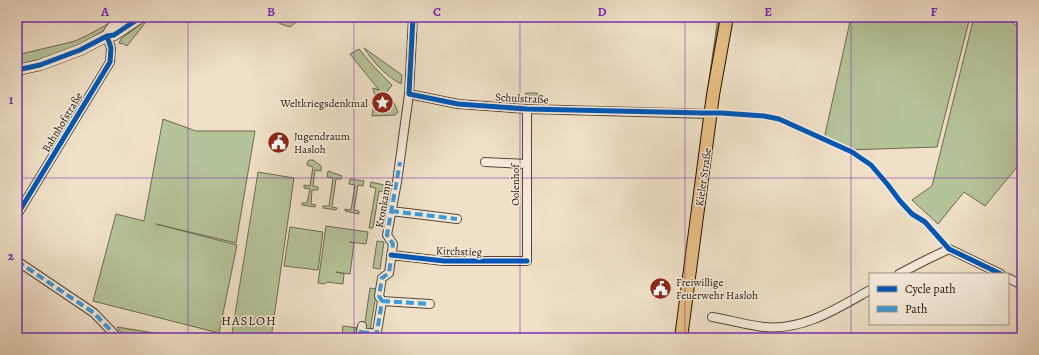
<svg xmlns="http://www.w3.org/2000/svg" width="1039" height="355" font-family="Alegreya,serif">
  <style>
    .green { fill: #b5c398; stroke: #6c6a50 }
    .lines { fill: none; stroke-linecap: round; stroke-linejoin: round }
    .minor-casing { stroke: #554637; stroke-width: 10 }
    .secondary-casing { stroke: #221207; stroke-width: 12 }
    .primary-casing { stroke: #221207; stroke-width: 14 }
    .minor { stroke: #f5ebdb; stroke-width: 8 }
    .secondary { stroke: #f5ebdb; stroke-width: 11 }
    .primary { stroke: #e8c084; stroke-width: 12 }
    .quiet { stroke: #3c9add; stroke-width: 4; stroke-dasharray: 8 4; stroke-linecap: butt }
    .cycleway-casing { stroke: #f5ebdb; stroke-width: 8 }
    .cycleway { stroke: #0057b8; stroke-width: 5 }
    .grid { fill: none; stroke: #7b2cbf; stroke-width: 1; stroke-opacity: 0.55 }
    .labels { text-anchor: middle; stroke-width: 3; stroke-linejoin: round; paint-order: stroke }
    .street-label { font-size: 11px; fill: #221207; stroke: #f5ebdb }
    .poi-label { font-size: 11px; fill: #221207; stroke: #f5ebdb; text-anchor: start }
    .quarter-label { font-size: 13px; letter-spacing: 1px; fill: #221207; stroke: #f5ebdb }
    .neatline { fill: none; stroke: #7b2cbf; stroke-width: 1.5 }
    .grid-label { font-size: 13px; text-anchor: middle; font-weight: bold; fill: #7b2cbf }
  </style>
  <rect width="100%" height="100%" fill="#efe0c7"/>
  <filter id="stains"><feTurbulence type="fractalNoise" baseFrequency=".005" numOctaves="4"/><feColorMatrix values="0 0 0 0 .2 0 0 0 0 .09 0 0 0 0 .02 0 0 0 .5 -.17"/></filter>
  <radialGradient id="worn" r=".72"><stop offset=".6" stop-color="#630" stop-opacity="0"/><stop offset="1" stop-color="#630" stop-opacity=".3"/></radialGradient>
  <path class="green" d="M269,17H303L290,27L281,24Z
    M718,17H720L714,48L707,106L705,108Z
    M851,17H970L937,147L847,150L824,139Z
    M974,17H1007L1022,32V161L985,206L964,192L938,224L912,200L932,186Z
    M117,19L118,21C103,31 88,41 72,49C55,56 38,60 21,65L17,63V55L75,41L88,35Z
    M143,22L145,23L127,46L122,43L121,44L119,43L121,39Z
    M364,48L402,75L401,84C385,75 374,63 364,48Z
    M359,49L374,67L392,85L379,102L384,107L387,106L388,102L394,103L398,112L395,115L372,116L375,97L373,88L379,90L350,54Z
    M526,93H537L538,95L537,102H524Z
    M163,119L196,131H255L236,243L156,224L237,245L219,333L93,301L116,214L144,221Z
    M310,160H313L321,166V171L315,170L313,186L318,187V190H312L311,204L316,205L315,207L302,205V203H307L310,189L304,188V185L310,186L313,167L307,165L308,161Z
    M328,171L342,176L341,179H336L332,207L337,208L336,210L323,208V206H329L333,178L327,177Z
    M258,172L294,178L271,338H258L232,333Z
    M350,179L364,181L363,186L358,185L354,210L359,211V214L345,211V209L351,210L355,185L349,184Z
    M371,182L393,187L392,193L379,191L373,228H369L376,188L370,187Z
    M326,226L368,232L366,244L349,242L354,243L350,274L336,272L344,274L343,284L327,282L325,284L318,283Z
    M290,227L323,232L318,270L284,266Z
    M377,241L384,242L380,269L373,268Z
    M370,288L377,289L370,330L364,329Z
    M343,326L358,328V329H355L354,338L342,337Z
    M117,327L173,336V338H125Z"/>
  <g class="lines">
    <defs>
      <path id="minor" d="M409,94L458,104L527,109L711,114
        M485,162L526,164
        M391,211L457,219
        M17,215L110,62L111,48L107,36
        M391,255L444,261H527V109
        M17,261L94,313L118,338
        M899,274L924,261L949,249L1001,274
        M1008,278L1022,285
        M382,301L430,304
        M712,317C730,320 747,325 764,327C803,331 838,308 870,290
        M361,332L376,334
        M360,338L362,326
        M376,338L382,301L379,296L382,278L389,273L393,244L387,235L397,182L409,94L413,17"/>
      <path id="secondary" d="M107,36L112,28L128,17
        M17,70L40,65L80,50L107,36L114,35L141,17"/>
      <path id="primary" d="M681,338L713,95L727,17"/>
    </defs>
    <use href="#minor" class="minor-casing"/>
    <use href="#secondary" class="secondary-casing"/>
    <use href="#primary" class="primary-casing"/>
    <use href="#minor" class="minor"/>
    <use href="#secondary" class="secondary"/>
    <use href="#primary" class="primary"/>
    <path class="quiet" d="M391,211L457,219
      M17,261L94,313L118,338
      M382,301L430,304
      M361,332L376,334
      M360,338L362,326
      M376,338L382,301L379,296L382,278L389,273L393,244L387,235L400,162"/>
    <defs>
      <path id="cycleway" d="M413,17L409,94L458,104L527,109L703,113H721L764,116L779,119L852,152L871,165L888,185L900,201L912,214L925,222L949,249L1001,274
        M17,70L40,65L80,50L107,36L114,35L141,17
        M17,215L110,62L111,48L107,36
        M391,255L444,261H527"/>
    </defs>
    <use href="#cycleway" class="cycleway-casing"/>
    <use href="#cycleway" class="cycleway"/>
  </g>
  <path class="grid" d="M188,17V338M354,17V338M520,17V338M685,17V338M851,17V338M17,178H1022"/>
  <defs>
    <symbol id="sight-disc" viewBox="-11 -11 22 22"><circle r="9.5" fill="#8f2418" stroke="#f5ebdb"/><path d="M0-6L1.8-2.2L6-1.7L2.9 1.2L3.7 5.4L0 3.3L-3.7 5.4L-2.9 1.2L-6-1.7L-1.8-2.2Z" fill="#fff"/></symbol>
    <symbol id="civic-disc" viewBox="-11 -11 22 22"><circle r="9.5" fill="#8f2418" stroke="#f5ebdb"/><path d="M-.6-6.5H3V-4.5H.6V-3L4-1V1h2V6H-6V1h2V-1L-.6-3ZM-1.2 2.5V6h2.4V2.5Z" fill="#fff"/></symbol>
  </defs>
  <g fill-rule="evenodd">
    <use href="#sight-disc" x="370" y="90" width="25" height="25"/>
    <use href="#civic-disc" x="266" y="130" width="25" height="25"/>
    <use href="#civic-disc" x="648" y="276" width="25" height="25"/>
  </g>
  <g class="labels">
    <g class="street-label">
      <text transform="translate(522 98) rotate(3)" y="4">Schulstraße</text>
      <text transform="translate(62 122) rotate(-59)" y="4">Bahnhofstraße</text>
      <text transform="translate(703 177) rotate(-82)" y="4">Kieler Straße</text>
      <text transform="translate(515 185) rotate(-90)" y="4">Oolenhof</text>
      <text transform="translate(383 204) rotate(-80)" y="4">Kronkamp</text>
      <text transform="translate(459 251) rotate(2)" y="4">Kirchstieg</text>
    </g>
    <g class="poi-label">
      <text x="368" y="107" text-anchor="end">Weltkriegsdenkmal</text>
      <text x="294" y="140">Jugendraum<tspan x="294" dy="13">Hasloh</tspan></text>
      <text x="676" y="286">Freiwillige<tspan x="676" dy="13">Feuerwehr Hasloh</tspan></text>
    </g>
    <g class="quarter-label">
      <text x="249" y="325">HASLOH</text>
    </g>
  </g>
  <rect width="1039" height="355" fill="none" stroke="#efe0c7" stroke-width="44"/>
  <rect x="869" y="273" width="140" height="52" fill="#f5ebdb" stroke="#a19486"/>
  <rect x="877" y="286" width="20" height="6" fill="#0057b8" stroke="#a19486"/>
  <text x="905" y="293" font-size="12" fill="#221207">Cycle path</text>
  <rect x="877" y="306" width="20" height="6" fill="#3c9add" stroke="#a19486"/>
  <text x="905" y="313" font-size="12" fill="#221207">Path</text>
  <rect x="22" y="22" width="995" height="311" class="neatline"/>
  <g class="grid-label">
    <text x="105" y="16">A</text>
    <text x="271" y="16">B</text>
    <text x="437" y="16">C</text>
    <text x="602" y="16">D</text>
    <text x="768" y="16">E</text>
    <text x="934" y="16">F</text>
    <text x="11" y="104">1</text>
    <text x="11" y="260">2</text>
  </g>
  <rect width="100%" height="100%" filter="url(#stains)"/>
  <rect width="100%" height="100%" fill="url(#worn)"/>
</svg>
